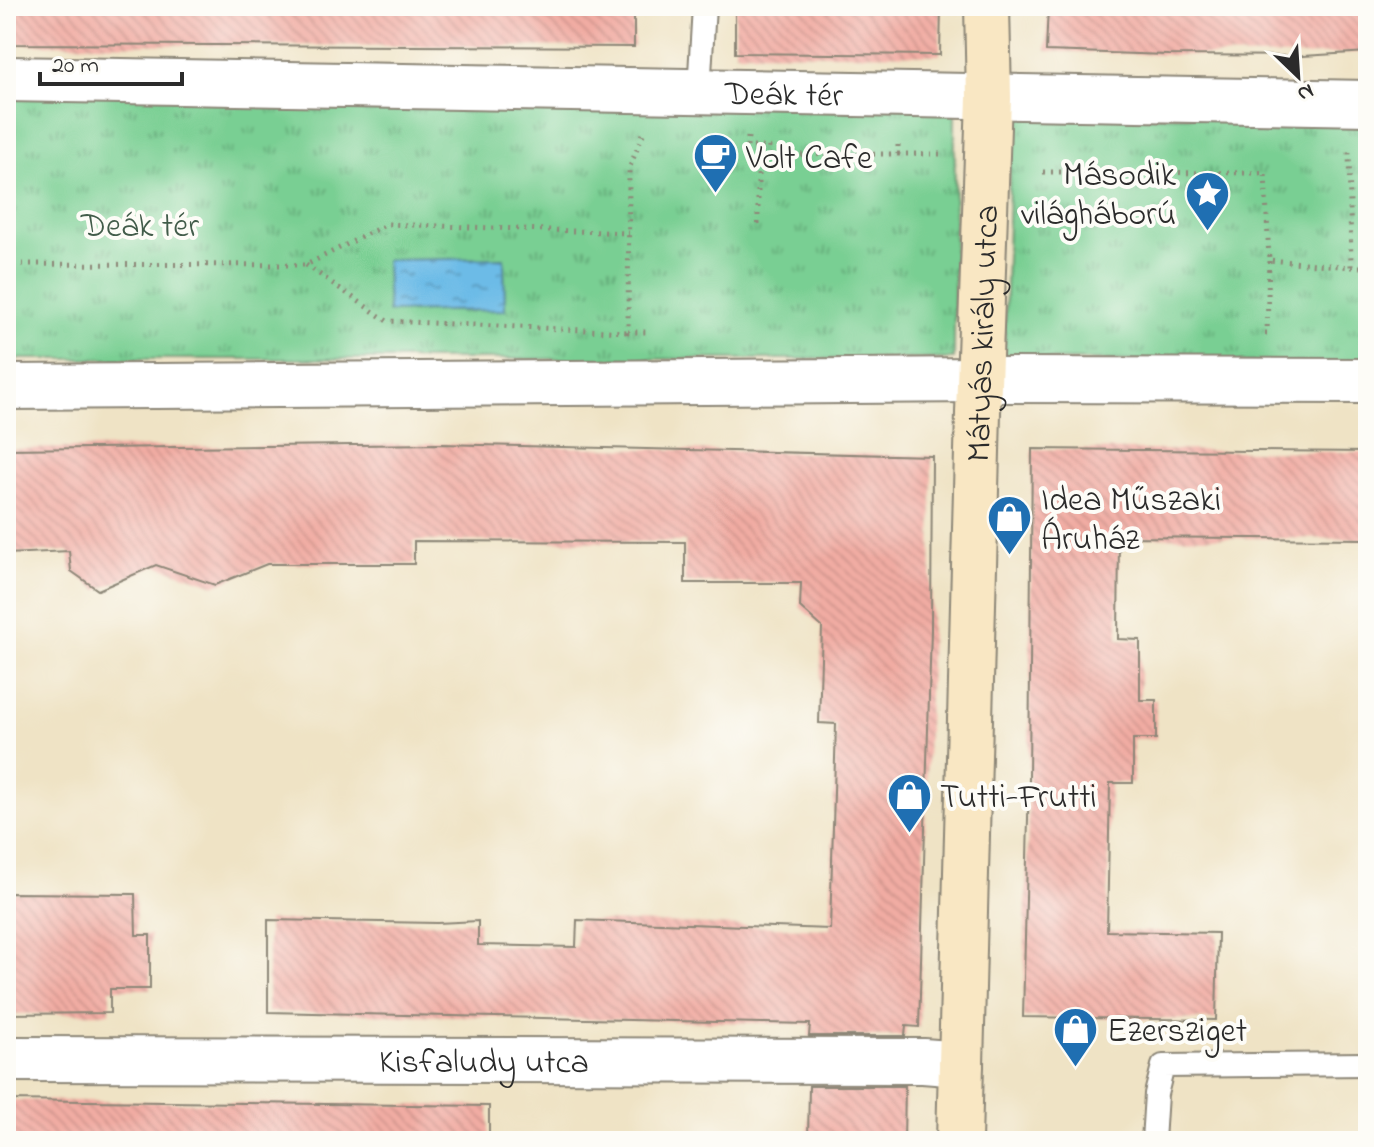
<svg xmlns="http://www.w3.org/2000/svg" width="1374" height="1147" font-family="'Indie Flower',sans-serif">
  <style>
    .grass { fill: url(#grass-tufts); stroke: #527d5f; stroke-width: 2 }
    .water { fill: url(#water-ripples); stroke: #4c7389; stroke-width: 2 }
    .building { fill: url(#building-back-hatch) }
    .lines { fill: none; stroke-linecap: round; stroke-linejoin: round }
    .lane-casing { stroke: #8d8778; stroke-width: 26 }
    .street-casing { stroke: #8d8778; stroke-width: 48 }
    .secondary-casing { stroke: #8d8778; stroke-width: 48 }
    .path { stroke: #8d8778; stroke-width: 5; stroke-dasharray: 2 6; stroke-linecap: butt }
    .lane { stroke: #fff; stroke-width: 22 }
    .street { stroke: #fff; stroke-width: 44 }
    .secondary { stroke: #f9e7c3; stroke-width: 44 }
    .labels { text-anchor: middle; stroke-width: 8; stroke-linejoin: round; paint-order: stroke }
    .street-label { font-size: 34px; fill: #2b2b2b; stroke: #fdfcf7 }
    .poi-label { font-size: 34px; fill: #2b2b2b; stroke: #fdfcf7; text-anchor: start }
    .park-label { font-size: 34px; fill: #425c4a; stroke: #fdfcf7 }
  </style>
  <defs>
    <pattern id="grass-tufts" width="24" height="20" patternUnits="userSpaceOnUse" patternTransform="scale(2)"><rect width="24" height="20" fill="#79cf93"/><path d="M3 7l-1-3M5 7V3M7 7l1-3M15 17l-1-3M17 17v-4M19 17l1-3" fill="none" stroke="#63a878"/></pattern>
    <pattern id="water-ripples" width="26" height="14" patternUnits="userSpaceOnUse" patternTransform="scale(2)"><rect width="26" height="14" fill="#6cbbe7"/><path d="M2 4q2-2 4 0t4 0M15 11q2-2 4 0t4 0" fill="none" stroke="#5998bb"/></pattern>
    <pattern id="building-back-hatch" width="6" height="6" patternUnits="userSpaceOnUse" patternTransform="scale(2)"><rect width="6" height="6" fill="#f1aca3"/><path d="M-1 5l2 2M0 0l6 6M5-1l2 2" fill="none" stroke="#cf948c"/></pattern>
  </defs>
  <rect width="100%" height="100%" fill="#fdfcf7"/>
  <filter id="ink" filterUnits="userSpaceOnUse"><feTurbulence type="fractalNoise" baseFrequency=".0125" numOctaves="2"/><feDisplacementMap in="SourceGraphic" scale="16" xChannelSelector="R" yChannelSelector="G"/><feConvolveMatrix kernelMatrix="1 2 1 2 8 2 1 2 1" color-interpolation-filters="sRGB"/></filter>
  <filter id="wash" filterUnits="userSpaceOnUse"><feTurbulence type="fractalNoise" baseFrequency=".006" numOctaves="4" result="noise"/><feDisplacementMap in="SourceGraphic" scale="32" xChannelSelector="R" yChannelSelector="G"/><feGaussianBlur stdDeviation="1.8" result="paint"/><feColorMatrix in="noise" values="0 0 0 0 0 0 0 0 0 0 0 0 0 0 0 0 0 1.4 0 .05"/><feComposite in="paint" operator="in"/></filter>
  <g filter="url(#wash)">
    <rect width="100%" height="100%" fill="#efe3c5"/>
    <path class="grass" d="M6,88L955,107L954,359H6Z
      M1368,115V364L1004,359L1011,117Z"/>
    <path class="water" d="M504,258L505,310L388,312L386,260Z"/>
    <g id="blocks">
      <path class="building" d="M6,6H634V47L6,44Z
        M735,6H941L940,55L735,53Z
        M1048,6H1368V52L1303,56L1168,55L1046,51Z
        M441,444L932,456L931,630L919,1027L906,1026L905,1036H809L810,1024L268,1012V920L437,923L478,921V945L576,947L577,920L830,929L836,724L819,723L822,627L800,607L801,583H685V542L414,541V564H267L215,585L156,565L98,590L71,571L69,551L6,554V449Z
        M1032,449L1368,452V539L1119,537L1118,639L1140,640V700H1156V739H1133V783H1110L1107,931L1218,933L1216,1020L1023,1017L1029,779Z
        M6,893L135,894L136,935H150V989H110V1013L6,1014Z
        M809,1086H905L904,1141H808Z
        M6,1100L489,1106V1141H6Z"/>
    </g>
  </g>
  <g filter="url(#ink)">
    <use href="#blocks" fill-opacity="0" stroke="#8d8778" stroke-width="2"/>
    <g class="lines">
      <defs>
        <path id="lane" d="M699,91L704,6
          M1153,1141L1156,1094L1163,1066L1368,1064"/>
        <g id="street">
          <path id="s1" d="M6,79L1368,103"/>
          <path d="M6,387L979,380L1368,381"/>
          <path id="s2" d="M6,1059L923,1061L961,1064"/>
        </g>
        <g id="secondary">
          <path id="s3" d="M959,1141L978,413L989,98L987,6"/>
        </g>
      </defs>
      <use href="#lane" class="lane-casing"/>
      <use href="#street" class="street-casing"/>
      <use href="#secondary" class="secondary-casing"/>
      <path class="path" d="M643,134L629,169L628,332H647
        M748,137L747,147H769L768,154
        M898,154H940
        M1043,172L1265,173L1269,260L1351,267L1349,149H1351
        M758,224V155L898,154V140
        M6,264L306,265L387,224L629,233
        M306,265L387,321L628,332
        M1351,267H1368
        M1265,333H1267L1269,260"/>
      <use href="#lane" class="lane"/>
      <use href="#street" class="street"/>
      <use href="#secondary" class="secondary"/>
    </g>
  </g>
  <defs>
    <symbol id="cafe-pin" viewBox="-11 -11 22 30"><path d="M0 17L-7.5 6A9.5 9.5 0 1 1 7.5 6Z" fill="#1f6fb2" stroke="#fdfcf7"/><path d="M-5.5-4.5H6V0H3Q3 3.5 0 3.5H-2.5Q-5.5 3.5-5.5 0ZM3-3.2v2h1.7v-2ZM-6 4.5H4V6H-6Z" fill="#fff"/></symbol>
    <symbol id="sight-pin" viewBox="-11 -11 22 30"><path d="M0 17L-7.5 6A9.5 9.5 0 1 1 7.5 6Z" fill="#1f6fb2" stroke="#fdfcf7"/><path d="M0-6L1.8-2.2L6-1.7L2.9 1.2L3.7 5.4L0 3.3L-3.7 5.4L-2.9 1.2L-6-1.7L-1.8-2.2Z" fill="#fff"/></symbol>
    <symbol id="shop-pin" viewBox="-11 -11 22 30"><path d="M0 17L-7.5 6A9.5 9.5 0 1 1 7.5 6Z" fill="#1f6fb2" stroke="#fdfcf7"/><path d="M-5-2.5h2.3a2.7 3.5 0 0 1 5.4 0H5L5.5 6h-11ZM-1.5-2.5h3a1.5 2.3 0 0 0-3 0Z" fill="#fff"/></symbol>
  </defs>
  <g fill-rule="evenodd">
    <use href="#cafe-pin" x="690" y="130" width="51" height="69"/>
    <use href="#sight-pin" x="1182" y="168" width="51" height="69"/>
    <use href="#shop-pin" x="984" y="492" width="51" height="69"/>
    <use href="#shop-pin" x="884" y="770" width="51" height="69"/>
    <use href="#shop-pin" x="1050" y="1004" width="51" height="69"/>
  </g>
  <g class="labels">
    <g class="street-label">
      <text dy="12" stroke="none"><textPath href="#s1" startOffset="778">Deák tér</textPath></text>
      <text dy="12" stroke="none"><textPath href="#s3" startOffset="808">Mátyás király utca</textPath></text>
      <text dy="12" stroke="none"><textPath href="#s2" startOffset="478">Kisfaludy utca</textPath></text>
    </g>
    <g class="poi-label">
      <text x="746" y="168">Volt Cafe</text>
      <text x="1176" y="185" text-anchor="end">Második<tspan x="1176" dy="39">világháború</tspan></text>
      <text x="1041" y="510">Idea Műszaki<tspan x="1041" dy="39">Áruház</tspan></text>
      <text x="940" y="807">Tutti-Frutti</text>
      <text x="1107" y="1041">Ezersziget</text>
    </g>
    <g class="park-label">
      <text x="140" y="236">Deák tér</text>
    </g>
  </g>
  <rect width="1374" height="1147" fill="none" stroke="#fdfcf7" stroke-width="32"/>
  <g transform="translate(1298 76) rotate(155)" stroke="#fdfcf7" stroke-width="6" paint-order="stroke">
  <path d="M0-6L14 30L0 20L-14 30Z" fill="#2b2b2b"/>
  <text y="-12" font-size="22" font-weight="bold" text-anchor="middle" fill="#2b2b2b">N</text>
  </g>
  <path d="M40 72v12h142v-12" fill="none" stroke="#2b2b2b" stroke-width="4"/>
  <text x="52" y="72" font-size="24" fill="#2b2b2b" stroke="#fdfcf7" stroke-width="6" paint-order="stroke">20 m</text>
</svg>
